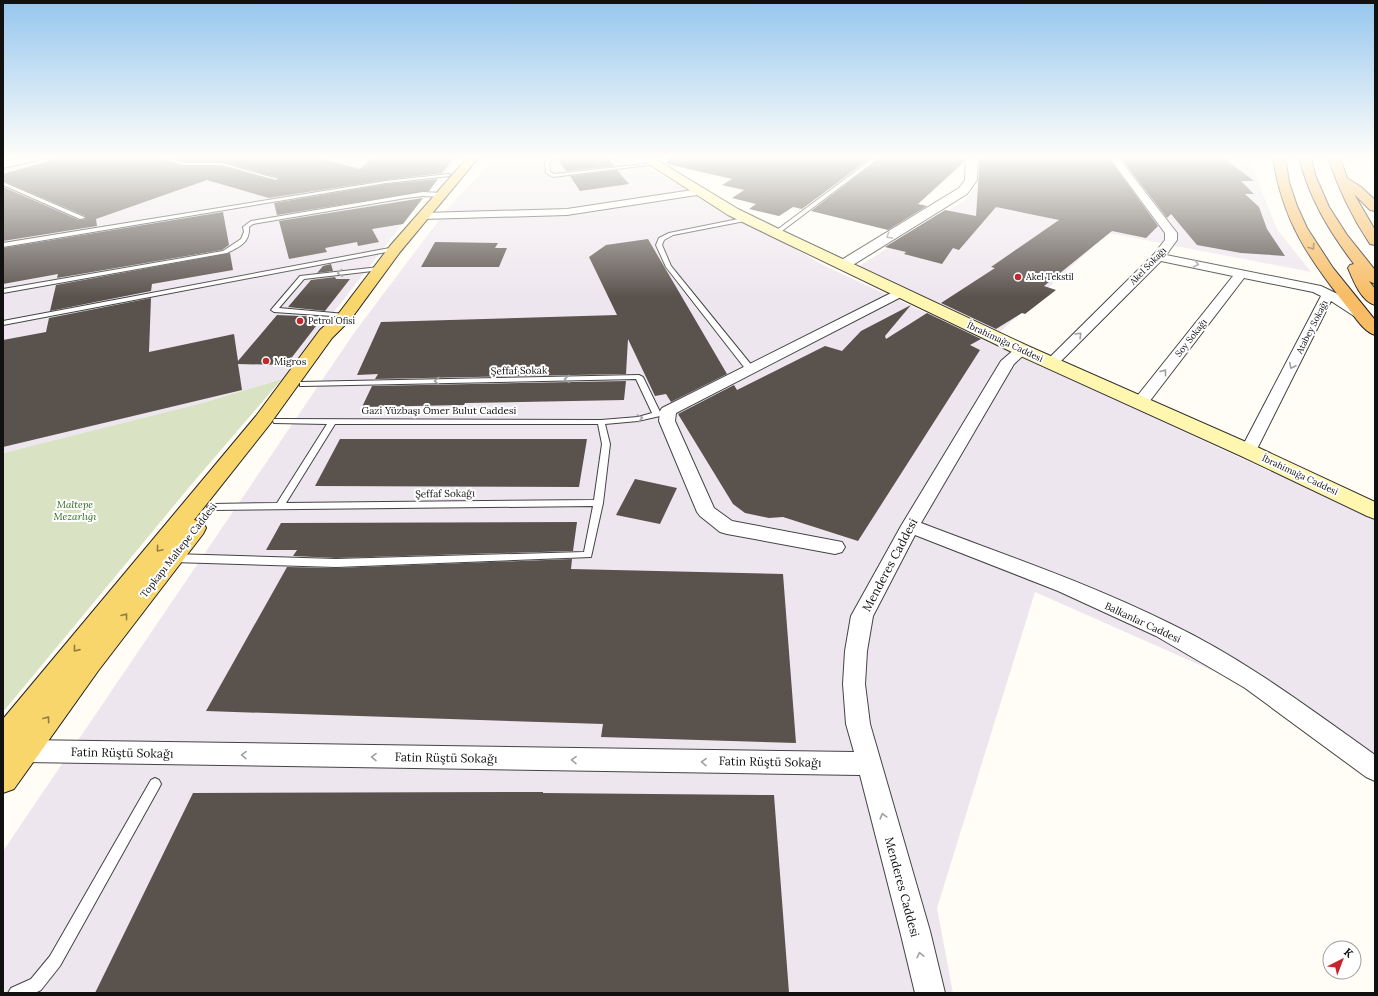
<svg xmlns="http://www.w3.org/2000/svg" width="1378" height="996" font-family="Lora,serif">
  <style>
    .industrial { fill: #eee6ef }
    .cemetery { fill: #d9e3c4 }
    .building { fill: #5a524d }
    .lines { fill: none; stroke-linecap: round; stroke-linejoin: round }
    .service-casing { stroke: #444; stroke-width: 2 }
    .minor-casing { stroke: #444; stroke-width: 2 }
    .tertiary-casing { stroke: #444; stroke-width: 2 }
    .secondary-casing { stroke: #333; stroke-width: 2 }
    .primary-casing { stroke: #222; stroke-width: 2 }
    .trunk-casing { stroke: #222; stroke-width: 2 }
    .service { fill: #fff; fill-rule: evenodd }
    .minor { fill: #fff; fill-rule: evenodd }
    .tertiary { fill: #fff; fill-rule: evenodd }
    .secondary { fill: #fff6b0; fill-rule: evenodd }
    .primary { fill: #f9d66b; fill-rule: evenodd }
    .trunk { fill: #f7bc64; fill-rule: evenodd }
    .oneway { stroke: #a0a0a0 }
    .oneway2 { stroke: #906f3f }
    .oneway3 { stroke: #917d42 }
    .poi-dot { fill: #c4262e; stroke: #fff; stroke-width: 1.5 }
    .labels { text-anchor: middle; stroke-width: 4; stroke-linejoin: round; paint-order: stroke }
    .far-street-label { font-size: 9px; fill: #111; stroke: #fff }
    .far-poi-label { font-size: 9px; fill: #111; stroke: #fff; text-anchor: start }
    .poi-label { font-size: 10px; fill: #111; stroke: #fff; text-anchor: start }
    .street-label { font-size: 10px; fill: #111; stroke: #fff }
    .park-label { font-size: 10px; font-style: italic; fill: #2f6b1f; stroke: #fff }
    .near-street-label { font-size: 12px; fill: #111; stroke: #fff }
  </style>
  <rect width="100%" height="100%" fill="#fffdf5"/>
  <path class="industrial" d="M3,157H460L430,188L282,379L202,403L3,453Z
    M496,157H629L827,267L1375,520V780L1227,677L1035,592L937,908L953,993H3V851L354,333L448,208Z
    M981,157H1248L1277,229L1311,272L1108,233L1000,332L859,266L964,201L980,183Z"/>
  <path class="cemetery" d="M282,379L196,479L3,712V453L202,403Z"/>
  <path class="building" d="M63,157H155L184,166H222L276,181L279,178L222,162H184L171,157H316L360,169L374,157H455L442,173L386,180L269,198L207,180L96,219L97,226L3,241V187L79,220L86,219L85,216L3,181V174Z
    M556,157H607L614,166L566,171Z
    M668,157H872L802,209L793,207L779,216L749,209L756,204L732,198L744,190L722,185L732,179L667,164Z
    M881,157H964V162L918,204L927,206L888,230L811,211Z
    M980,157H1108L1158,226L1146,238L1112,231L1044,286L1056,290L1025,314L1022,313L996,329L941,303L995,268L991,267L1059,220L996,207L959,250L953,248L942,264L904,254L906,252L885,247L945,210L976,216Z
    M1120,157L1225,159L1254,181H1241L1254,194H1245L1259,207L1267,229L1285,256L1241,253L1197,245L1171,214L1167,218Z
    M617,170L629,184L580,191L570,176Z
    M438,179L429,191L277,215L274,203L386,184Z
    M423,198L403,224L372,229L379,242L358,246L357,242L325,248L327,252L289,259L279,221Z
    M223,212L229,245L222,250L57,278L58,274L3,284V248Z
    M648,239L727,374L671,402L666,394L655,396L628,339L626,374L375,379L378,374L357,375L381,322L617,315L589,257L606,245Z
    M435,242L498,243L495,248H507L499,267H421Z
    M230,253L233,270L152,284L151,291L50,311L56,285Z
    M331,264L333,271L317,273L323,266Z
    M335,277L336,279H350L325,311L288,307L311,280Z
    M151,298L149,352L234,334L238,361L277,315L323,317L286,365L238,364L242,390L3,447V340L46,332L49,318Z
    M911,305L885,336L886,339L927,313L981,339L970,345L980,350L858,541L783,517L769,518L745,513L733,504L678,414L734,385L737,390L825,346L842,351L861,331Z
    M626,381L624,400L465,403L464,405L362,407L372,386Z
    M340,439H587L579,487L315,486Z
    M635,479L677,488L660,524L616,515Z
    M577,522L573,551L336,558L293,556L297,550H266L281,523Z
    M572,559L571,569L783,574L796,743L601,737L603,724L206,711L287,567L336,568Z
    M543,792V793L774,795L789,993H95L193,793Z"/>
  <g class="lines">
    <defs>
      <path id="service" d="M156,157H165L184,163H222L278,179L276,180L222,165H184Z
        M548,157H553L549,163L550,172L554,174L654,163L656,164L553,177L546,173L545,163Z
        M875,157H880L778,234H774V232Z
        M448,174H450V176L386,183L3,247V243L386,181Z
        M3,182L84,217L85,218L80,219L3,185Z
        M423,192L442,193L445,195L442,197L423,196L406,198L253,224L249,227C250,243 239,247 227,253L3,293V289L223,251L241,239L244,232L243,227L251,221Z
        M748,217L751,219L750,220L673,235L664,240L662,245L671,266L753,367L754,369L750,371H747L666,267L656,245L659,238L669,233Z
        M395,247L398,249L397,250L3,325V321Z
        M379,267L382,269L381,270L304,279L279,308L345,314L347,315V317L274,312L271,310L300,276Z
        M639,375L643,377L661,414L660,416L638,421L605,424L610,444L603,503L591,557L336,567L173,562L170,561L168,558L170,555L173,554L336,559L584,552L593,506L212,510L207,507L212,504L277,503L327,424L274,423L273,421L274,419H277L601,420L638,417L652,413L636,379L303,386H300V382ZM335,424H598L602,444L594,500L286,503Z
        M155,778L159,780L161,784L159,788L60,966L41,990L35,993H8L11,988L31,979L50,956L151,780Z"/>
      <path id="minor" d="M25,157H43L42,159L3,168V162Z
        M1109,157H1118L1177,233V240L1166,255L1321,286L1348,299L1369,315L1367,318H1357L1331,301L1254,455L1248,456L1242,455L1240,451L1321,296L1313,292L1244,278L1146,406L1140,408L1134,406L1132,403L1134,400L1233,276L1161,261L1056,366L1051,367L1046,366L1044,363L1154,254L1165,240V233Z
        M699,189L704,192L703,194L567,215L423,219L418,216L423,213L567,209Z
        M901,288L905,289L907,292L905,295L676,413L675,421L714,508L732,521L842,542L845,547L842,552L835,554L727,534L720,532L700,516L697,512L659,421L660,411L662,408Z
        M1022,346L1027,347L1029,350L1014,364L921,523C1005,555 1091,584 1171,624C1244,659 1309,708 1375,755V781L1366,777L1245,688L1156,636L1058,591L915,535L873,616L867,651L865,684L870,724L930,931L945,993H915L900,931L860,775L24,762L15,759L12,751L15,743L24,740L854,752L846,724L843,684L845,651L851,616L901,526L1001,361L1017,347Z"/>
      <path id="tertiary" d="M966,157H978L977,180L967,194L848,268L843,269L838,268L836,265L838,262L959,188L965,180Z"/>
      <path id="secondary" d="M638,157H652L738,209L781,230L1028,346L1255,446L1375,502V519L1367,516L1241,456L1016,354L771,236L728,215Z"/>
      <path id="primary" d="M468,157H479L400,252L351,319L332,338L270,424L194,520L203,522L206,528L203,534L98,671L14,789L3,793V719L256,416L320,330L339,313L390,246Z"/>
      <path id="trunk" d="M1273,157H1285L1289,182L1297,206L1307,228L1333,268L1375,320V335C1364,332 1355,317 1348,308C1309,259 1282,220 1273,157Z
        M1299,157H1311L1315,175L1329,207L1347,235L1375,270V284L1369,281L1375,289V305C1361,301 1353,280 1348,268L1350,265L1354,264C1329,231 1309,198 1299,157Z
        M1328,157H1340L1347,178L1361,187L1375,200V211L1370,210L1354,194L1375,230V245L1370,244C1352,217 1338,188 1328,157Z"/>
    </defs>
    <use href="#service" class="service-casing"/>
    <use href="#minor" class="minor-casing"/>
    <use href="#tertiary" class="tertiary-casing"/>
    <use href="#secondary" class="secondary-casing"/>
    <use href="#primary" class="primary-casing"/>
    <use href="#trunk" class="trunk-casing"/>
    <use href="#service" class="service"/>
    <use href="#minor" class="minor"/>
    <use href="#tertiary" class="tertiary"/>
    <use href="#secondary" class="secondary"/>
    <use href="#primary" class="primary"/>
    <use href="#trunk" class="trunk"/>
  </g>
  <defs><path id="oneway-chevron" d="M-2-3.5L2.5 0L-2 3.5" fill="none" stroke-width="1.6" stroke-linecap="round" stroke-linejoin="round"/></defs>
  <g class="oneway">
    <use href="#oneway-chevron" transform="translate(889 236) rotate(149)"/>
    <use href="#oneway-chevron" transform="translate(1196 264) rotate(11)"/>
    <use href="#oneway-chevron" transform="translate(340 273) rotate(174)"/>
    <use href="#oneway-chevron" transform="translate(1079 335) rotate(-45)"/>
    <use href="#oneway-chevron" transform="translate(1292 366) rotate(117)"/>
    <use href="#oneway-chevron" transform="translate(1164 372) rotate(-52)"/>
    <use href="#oneway-chevron" transform="translate(567 379) rotate(179)"/>
    <use href="#oneway-chevron" transform="translate(437 381) rotate(179)"/>
    <use href="#oneway-chevron" transform="translate(640 418) rotate(-13)"/>
    <use href="#oneway-chevron" transform="translate(244 755) rotate(-179)"/>
    <use href="#oneway-chevron" transform="translate(374 757) rotate(-179)"/>
    <use href="#oneway-chevron" transform="translate(574 760) rotate(-179)"/>
    <use href="#oneway-chevron" transform="translate(704 762) rotate(-179)"/>
    <use href="#oneway-chevron" transform="translate(883 816) rotate(-105)"/>
    <use href="#oneway-chevron" transform="translate(920 955) rotate(-103)"/>
  </g>
  <use class="oneway2" href="#oneway-chevron" transform="translate(1312 247) rotate(56)"/>
  <g class="oneway3">
    <use href="#oneway-chevron" transform="translate(159 549) rotate(130)"/>
    <use href="#oneway-chevron" transform="translate(125 616) rotate(-52)"/>
    <use href="#oneway-chevron" transform="translate(76 649) rotate(129)"/>
    <use href="#oneway-chevron" transform="translate(47 719) rotate(-54)"/>
  </g>
  <linearGradient id="sky" x2="0" y2="1"><stop stop-color="#95c6ee"/><stop offset="0.53" stop-color="#fffefa"/><stop offset="1" stop-color="#fffefa" stop-opacity="0"/></linearGradient>
  <rect width="1378" height="297" fill="url(#sky)"/>
  <g class="poi-dot">
    <circle cx="1018" cy="277" r="4"/>
    <circle cx="300" cy="321" r="4"/>
    <circle cx="266" cy="361" r="4"/>
  </g>
  <g class="labels">
    <g class="far-street-label">
      <text transform="translate(1148 266) rotate(-46)" y="3">Akel Sokağı</text>
      <text transform="translate(1312 327) rotate(-63)" y="3">Atabey Sokağı</text>
      <text transform="translate(1191 338) rotate(-52)" y="3">Soy Sokağı</text>
      <text transform="translate(1005 342) rotate(25)" y="3">İbrahimağa Caddesi</text>
      <text transform="translate(1300 475) rotate(25)" y="3">İbrahimağa Caddesi</text>
    </g>
    <g class="far-poi-label">
      <text x="1026" y="280">Akel Tekstil</text>
      <text x="308" y="324">Petrol Ofisi</text>
    </g>
    <g class="poi-label">
      <text x="274" y="365">Migros</text>
    </g>
    <g class="street-label">
      <text transform="translate(519 370) rotate(-1)" y="4">Şeffaf Sokak</text>
      <text x="439" y="414">Gazi Yüzbaşı Ömer Bulut Caddesi</text>
      <text transform="translate(445 493) rotate(-1)" y="4">Şeffaf Sokağı</text>
      <text transform="translate(178 550) rotate(-52)" y="4">Topkapı Maltepe Caddesi</text>
      <text transform="translate(1143 622) rotate(25)" y="4">Balkanlar Caddesi</text>
    </g>
    <g class="park-label">
      <text x="75" y="508">Maltepe<tspan x="75" dy="12">Mezarlığı</tspan></text>
    </g>
    <g class="near-street-label">
      <text transform="translate(890 565) rotate(-62)" y="4">Menderes Caddesi</text>
      <text transform="translate(122 753) rotate(1)" y="4">Fatin Rüştü Sokağı</text>
      <text transform="translate(446 758) rotate(1)" y="4">Fatin Rüştü Sokağı</text>
      <text transform="translate(770 762) rotate(1)" y="4">Fatin Rüştü Sokağı</text>
      <text transform="translate(902 887) rotate(75)" y="4">Menderes Caddesi</text>
    </g>
  </g>
  <rect width="1378" height="996" fill="none" stroke="#111111" stroke-width="8"/>
  <g transform="translate(1342 960) rotate(42)"><circle r="19" fill="#ffffff" stroke="#a0a0a0"/>
  <path d="M0-3L7 15L0 10L-7 15Z" fill="#c4262e"/>
  <text y="-6" font-size="11" font-weight="bold" text-anchor="middle" fill="#111111">K</text>
  </g>
</svg>
